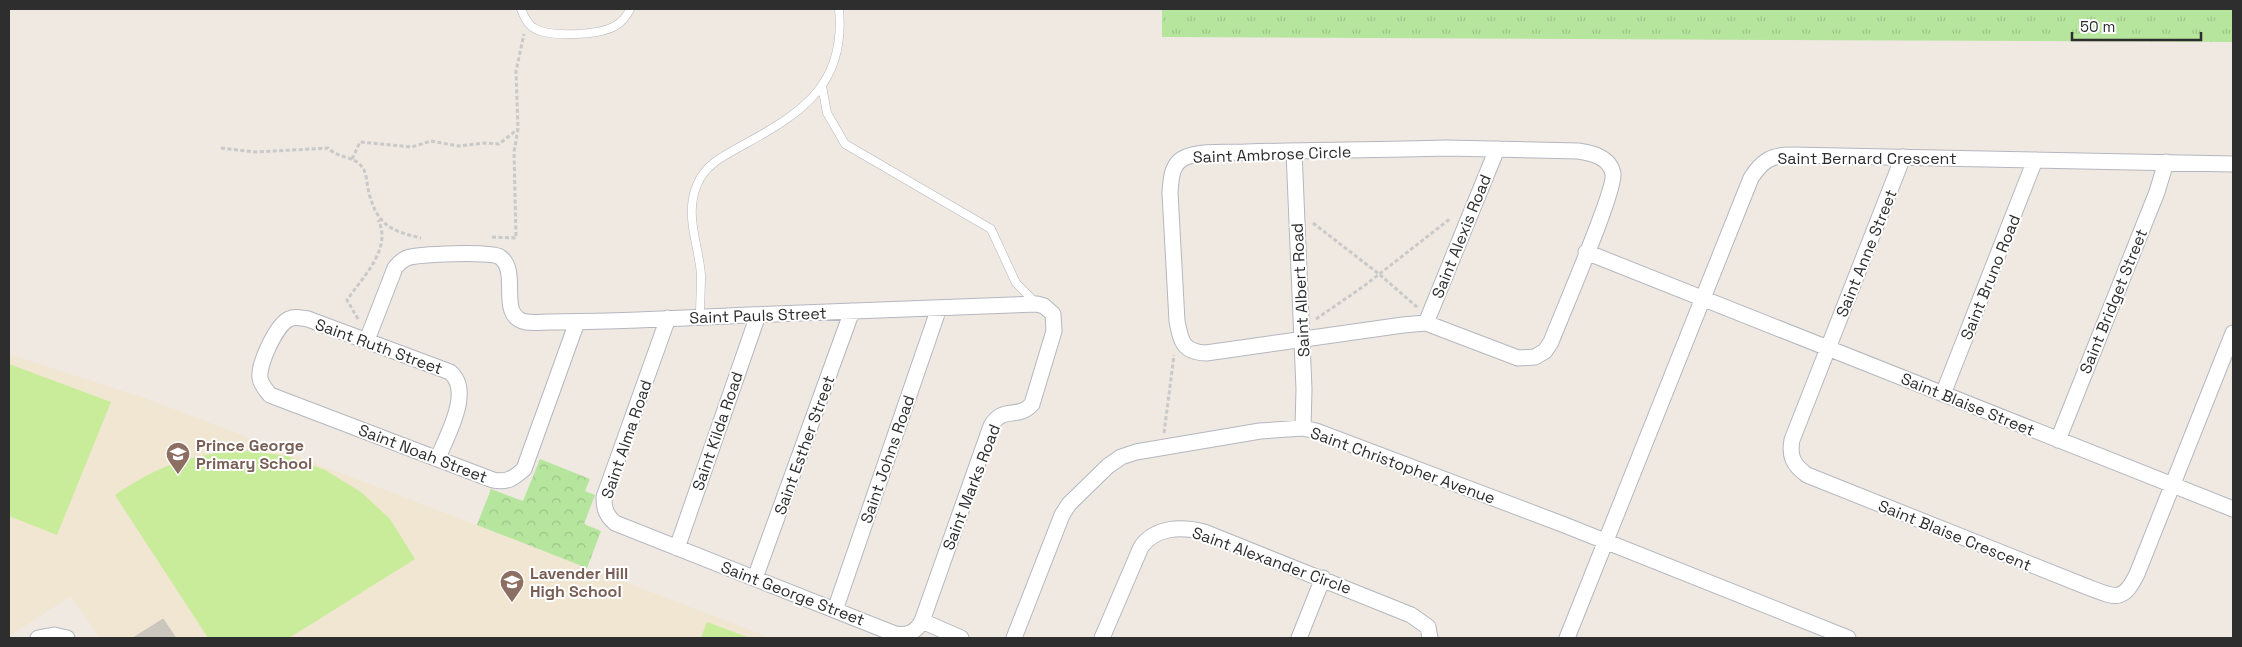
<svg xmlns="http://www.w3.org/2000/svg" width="2242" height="647" font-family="'Space Grotesk',sans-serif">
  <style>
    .education { fill: #f0e6d1 }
    .grass { fill: url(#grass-tufts) }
    .park { fill: url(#park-crowns) }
    .pitch { fill: #c9ec9a }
    .building { fill: #cbc7bf; stroke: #cbc5ba }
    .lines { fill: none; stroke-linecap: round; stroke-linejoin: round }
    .service-casing { stroke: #b4b7c1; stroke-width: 9 }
    .minor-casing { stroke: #b4b7c1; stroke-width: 17 }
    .path { stroke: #c9c9c9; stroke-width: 3; stroke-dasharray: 4 2.5; stroke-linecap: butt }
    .service { stroke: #fff; stroke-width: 8 }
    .minor { stroke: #fff; stroke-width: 15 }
    .labels { text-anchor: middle; stroke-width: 4; stroke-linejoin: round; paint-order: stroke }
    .street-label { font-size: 16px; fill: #2e2e2e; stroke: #fff }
    .education-label { font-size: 16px; font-weight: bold; fill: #785e54; stroke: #fff; text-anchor: start }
  </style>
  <defs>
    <pattern id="grass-tufts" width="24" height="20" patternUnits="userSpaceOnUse" patternTransform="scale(1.25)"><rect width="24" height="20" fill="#b6e59e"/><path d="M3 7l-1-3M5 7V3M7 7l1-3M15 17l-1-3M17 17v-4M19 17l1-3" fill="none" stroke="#9dc588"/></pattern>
    <pattern id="park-crowns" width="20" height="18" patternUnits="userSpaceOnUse" patternTransform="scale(1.25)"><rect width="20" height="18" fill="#b6e59e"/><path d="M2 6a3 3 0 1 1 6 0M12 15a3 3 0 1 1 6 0" fill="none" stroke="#9dc588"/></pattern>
  </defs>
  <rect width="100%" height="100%" fill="#efe9e1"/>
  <path class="education" d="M9,354L150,400L771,638H100L71,596L9,636Z"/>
  <path class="grass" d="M1162,9H2233V42L1162,37Z"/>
  <path class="park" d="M540,459L590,479L585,491L595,495L584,524L601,531L587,568L477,525L491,489L523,501Z"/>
  <path class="pitch" d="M9,364L111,402L57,535L9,516Z
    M242,450L287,456L325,470L361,492L390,519L415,559L289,638H208L115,495C159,465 189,455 242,450Z
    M707,622L750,638H701Z"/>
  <path class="building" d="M163,619L176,638H133Z"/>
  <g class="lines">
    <defs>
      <path id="service" d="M521,9C524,16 527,24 534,28C550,38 599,35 615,26C622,22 627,16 630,9
        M822,86L827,113L845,144L991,229L1016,283L1036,303
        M700,317C700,303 701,289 701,275C699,245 684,215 697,185C705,164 725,155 745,144C804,112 846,83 839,9"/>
      <path id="minor" d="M1446,148L1578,151C1592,153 1610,157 1613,174C1616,190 1560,318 1551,342L1545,351L1535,357L1518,358L1426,323L1403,325L1206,353C1183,352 1181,342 1177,321L1170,193C1171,179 1171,163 1186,157C1203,150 1229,153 1247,152C1313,150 1380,150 1446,148Z
        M1294,151L1304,389L1303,428
        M1903,157L1792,440C1789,456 1793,465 1807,475L2090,588C2116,598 2123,602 2137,574L2233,333
        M1586,252L2233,509
        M1426,323L1497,149
        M367,340L395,268C398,264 402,260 407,258C418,254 491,251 500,257C521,272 496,316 526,322C534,323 542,322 549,322C616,322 683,318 749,315C845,311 941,308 1037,304L1044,306L1053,314L1054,331L1032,404C1018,420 1003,405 991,426L922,621C916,632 908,636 895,634L615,523C606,515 604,509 604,497L668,318
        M1943,394L2035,160
        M2058,440L2157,192L2166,162
        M438,458C447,435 473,391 450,372L308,319C301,318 295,316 289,319C276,325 258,365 260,378C261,385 266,390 270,395L493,480C507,483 514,478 524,469L577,322
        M677,548L758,315
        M755,578L852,311
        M835,610L939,308
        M922,621L961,638
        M38,638L54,635L67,638
        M1014,638L1062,515L1069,504L1108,466L1121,457L1136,452L1260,431L1303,428L1316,431L1562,524L1848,638
        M1102,638L1141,547C1155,527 1181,526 1204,532L1411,615L1428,627L1430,638
        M1299,638L1323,578
        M1567,638L1751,178C1762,161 1771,155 1791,155L2233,164"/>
    </defs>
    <use href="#service" class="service-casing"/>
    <use href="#minor" class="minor-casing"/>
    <path class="path" d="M221,148L256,152L328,148C338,159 356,155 364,170C367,176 367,186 369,193C377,224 390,231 421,238
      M352,159L360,142L412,147L431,141L458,146L484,143L499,144L518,129
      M1313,223L1379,274L1417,307
      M492,237L516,238L514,152L518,129L516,71L524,34
      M358,319L347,300C362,278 393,248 378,220
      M1316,319L1364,286L1451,218
      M1164,433L1174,355"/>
    <use href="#service" class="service"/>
    <use href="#minor" class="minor"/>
  </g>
  <defs>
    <symbol id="school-pin" viewBox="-11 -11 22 30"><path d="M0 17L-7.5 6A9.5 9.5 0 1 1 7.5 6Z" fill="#8d6e63" stroke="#fff"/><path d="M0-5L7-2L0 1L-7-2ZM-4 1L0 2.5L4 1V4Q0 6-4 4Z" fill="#fff"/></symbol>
  </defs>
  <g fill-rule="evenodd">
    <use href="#school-pin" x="164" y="440" width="28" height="38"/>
    <use href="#school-pin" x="498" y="568" width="28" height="38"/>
  </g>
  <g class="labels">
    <g class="street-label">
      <text transform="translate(1272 154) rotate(-2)" y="6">Saint Ambrose Circle</text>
      <text x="1867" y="164">Saint Bernard Crescent</text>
      <text transform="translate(1461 236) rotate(-68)" y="6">Saint Alexis Road</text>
      <text transform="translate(1866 253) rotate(-68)" y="6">Saint Anne Street</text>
      <text transform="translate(1990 277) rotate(-68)" y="6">Saint Bruno Road</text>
      <text transform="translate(1300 290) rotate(-93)" y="6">Saint Albert Road</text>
      <text transform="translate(2113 301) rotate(-68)" y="6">Saint Bridget Street</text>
      <text transform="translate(758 315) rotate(-2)" y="6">Saint Pauls Street</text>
      <text transform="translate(379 346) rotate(20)" y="6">Saint Ruth Street</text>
      <text transform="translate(1968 404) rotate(22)" y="6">Saint Blaise Street</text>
      <text transform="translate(717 431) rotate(-71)" y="6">Saint Kilda Road</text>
      <text transform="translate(626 439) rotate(-71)" y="6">Saint Alma Road</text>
      <text transform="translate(804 445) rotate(-70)" y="6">Saint Esther Street</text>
      <text transform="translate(423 453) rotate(21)" y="6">Saint Noah Street</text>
      <text transform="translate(887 459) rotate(-71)" y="6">Saint Johns Road</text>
      <text transform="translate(1403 465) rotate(20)" y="6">Saint Christopher Avenue</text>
      <text transform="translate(971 487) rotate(-69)" y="6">Saint Marks Road</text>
      <text transform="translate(1955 535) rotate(22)" y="6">Saint Blaise Crescent</text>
      <text transform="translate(1272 560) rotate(20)" y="6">Saint Alexander Circle</text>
      <text transform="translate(793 593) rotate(21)" y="6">Saint George Street</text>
    </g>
    <g class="education-label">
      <text x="196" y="451">Prince George<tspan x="196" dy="18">Primary School</tspan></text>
      <text x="530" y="579">Lavender Hill<tspan x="530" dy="18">High School</tspan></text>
    </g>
  </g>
  <rect width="2242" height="647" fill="none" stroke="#2e2e2e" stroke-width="20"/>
  <path d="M2072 32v8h129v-8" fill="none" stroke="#2e2e2e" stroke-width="2.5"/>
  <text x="2080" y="32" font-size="15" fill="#2e2e2e" stroke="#ffffff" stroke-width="4" paint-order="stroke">50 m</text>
</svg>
